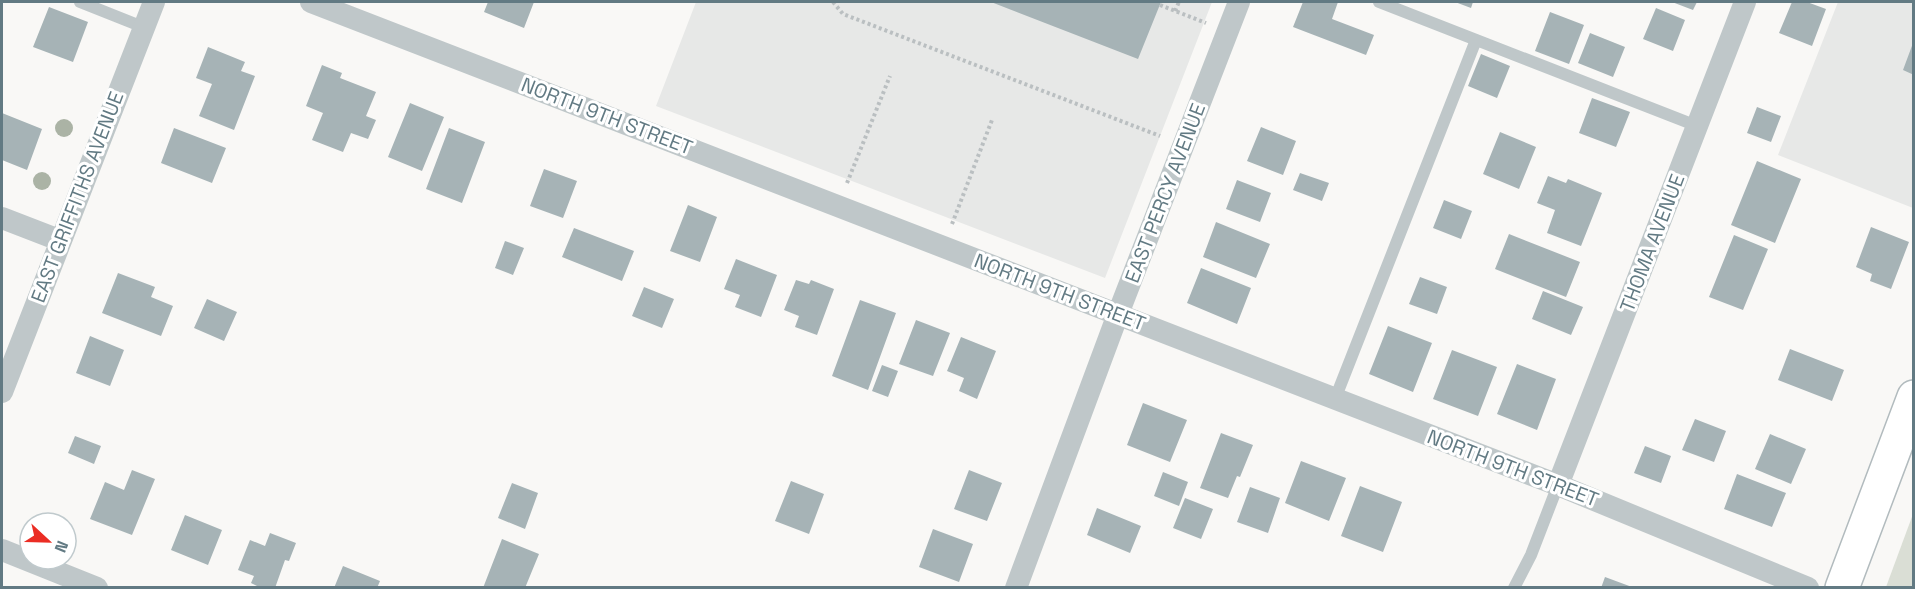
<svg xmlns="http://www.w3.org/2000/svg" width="1915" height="589" font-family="'Space Grotesk',sans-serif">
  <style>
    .built { fill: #e7e8e7 }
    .green { fill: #daded5 }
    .building { fill: #a6b3b6 }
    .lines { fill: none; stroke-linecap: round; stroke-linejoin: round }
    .secondary-casing { stroke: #b2bbbe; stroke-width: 36 }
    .path { stroke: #babfc1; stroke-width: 4; stroke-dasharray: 3 3; stroke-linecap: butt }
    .lane { stroke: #bfc7c9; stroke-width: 12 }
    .street { stroke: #bfc7c9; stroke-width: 22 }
    .secondary { stroke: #fff; stroke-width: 33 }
    .tree { fill: #abb3a5 }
    .labels { text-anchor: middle; stroke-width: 6; stroke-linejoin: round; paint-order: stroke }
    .street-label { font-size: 20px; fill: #627a83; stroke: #fff }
  </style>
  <rect width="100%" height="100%" fill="#f9f8f6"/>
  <path class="built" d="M696,2H1212L1105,278L656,106Z
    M1838,2H1913V208L1778,155Z"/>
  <path class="green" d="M1913,514V587H1886Z"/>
  <path class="building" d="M488,2H534L524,28L484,12Z
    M991,2H1161L1138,59Z
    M1303,2H1338L1332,19L1374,35L1366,55L1293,27Z
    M1455,2H1473L1471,8Z
    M1672,2H1697L1693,10Z
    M1792,2H1807L1826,9L1812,46L1779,33Z
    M49,7L88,22L73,62L33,47Z
    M1656,8L1685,20L1673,51L1643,39Z
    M1550,12L1584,25L1569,64L1535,51Z
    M1590,33L1625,47L1613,77L1578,63Z
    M1913,43H1914V75L1903,70Z
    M208,47L245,62L241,71L255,76L234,130L199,116L212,84L196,78Z
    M1481,54L1510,66L1497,98L1468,86Z
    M322,65L342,73L340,78L376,92L366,116L376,120L368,139L351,133L343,152L312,140L323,113L306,106Z
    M1592,98L1630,112L1616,147L1579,133Z
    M410,103L444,117L422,171L388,157Z
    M1757,107L1781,116L1771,142L1747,133Z
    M2,113L42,129L27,170L2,160Z
    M1261,127L1296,141L1283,175L1247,161Z
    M174,128L226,148L212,183L161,163Z
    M449,128L485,142L462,203L426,189Z
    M1500,132L1536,147L1519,189L1483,174Z
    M1757,161L1801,179L1775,243L1731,225Z
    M544,169L577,181L563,218L530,206Z
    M1300,173L1329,183L1322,201L1293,190Z
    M1548,176L1566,183L1568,179L1602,193L1581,246L1547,233L1555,210L1537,203Z
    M1237,180L1271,193L1260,222L1226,209Z
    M1444,200L1472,211L1461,239L1433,228Z
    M688,205L717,217L700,262L670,251Z
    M1216,222L1270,244L1256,278L1203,257Z
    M1871,227L1909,242L1891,289L1870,281L1872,274L1856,267Z
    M574,228L634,251L622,281L562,257Z
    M1509,234L1580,262L1566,297L1495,269Z
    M1734,235L1768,249L1743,310L1709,297Z
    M505,241L524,248L513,275L495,268Z
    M736,259L777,275L761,317L735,307L740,295L724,289Z
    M1201,268L1251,288L1237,324L1187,303Z
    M118,273L155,287L151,297L173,306L161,336L102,313Z
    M1420,277L1447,287L1437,314L1409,304Z
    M796,280L809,284L811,280L834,289L817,335L795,327L799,316L784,310Z
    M644,287L674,299L662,328L632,316Z
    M1543,291L1583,307L1571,335L1532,319Z
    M207,299L237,312L224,341L194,328Z
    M860,300L896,313L868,390L832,376Z
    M916,320L950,333L933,376L899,364Z
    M1388,326L1432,343L1413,392L1369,374Z
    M90,336L124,350L110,386L76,373Z
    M961,337L996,351L977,399L959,391L964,378L947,371Z
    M1790,349L1844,370L1832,401L1778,380Z
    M1452,350L1497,367L1478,416L1433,399Z
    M1517,364L1556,379L1537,430L1497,414Z
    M882,365L898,371L888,397L872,391Z
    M1143,403L1187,420L1170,462L1127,445Z
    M1695,419L1726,431L1714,462L1682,450Z
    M1221,433L1253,445L1240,477L1237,476L1228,498L1200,488Z
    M1770,434L1806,449L1791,484L1755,469Z
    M75,436L101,446L94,464L68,453Z
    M1645,446L1671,456L1661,483L1634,473Z
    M1301,461L1346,478L1329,521L1285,503Z
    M132,470L155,479L132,535L90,519L105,482L124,490Z
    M969,470L1002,483L987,521L954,509Z
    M1163,472L1188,482L1179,506L1154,496Z
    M1737,474L1786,493L1772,527L1724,509Z
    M791,481L824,494L809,534L775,521Z
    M512,483L538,493L525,529L498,518Z
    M1360,486L1402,502L1383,552L1341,536Z
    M1250,487L1280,498L1268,533L1237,522Z
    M1185,498L1213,509L1201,539L1173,528Z
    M1097,508L1141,526L1130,553L1087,535Z
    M185,515L222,530L208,565L171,550Z
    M933,529L973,544L959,582L919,567Z
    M270,533L296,543L289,561L285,560L275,588H261L251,583L254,576L238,570L250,540L265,546Z
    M502,539L539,554L525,588H483Z
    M343,566L380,581L377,588H334Z
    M1605,577L1632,587V588H1601Z"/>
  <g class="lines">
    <defs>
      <path id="secondary" d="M1842,588L1914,397"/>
    </defs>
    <use href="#secondary" class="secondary-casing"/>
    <path class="path" d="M833,2L843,14L1160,136
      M1160,5L1206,23
      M1175,11L1179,2
      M847,183L890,76
      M952,224L992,120"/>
    <path class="lane" d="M80,2L143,27
      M1379,2L1697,126
      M1335,399L1476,40
      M1514,588L1531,555L1558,485"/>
    <path class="street" d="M311,2L1558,485L1808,588
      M2,218L59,240
      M2,392L154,2
      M1558,485L1745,2
      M2,550L97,588
      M1016,588L1118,314L1239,2"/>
    <use href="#secondary" class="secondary"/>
  </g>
  <g class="tree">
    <circle cx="64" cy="128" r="9"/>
    <circle cx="42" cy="181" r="9"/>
  </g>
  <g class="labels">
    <g class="street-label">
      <text transform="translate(607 116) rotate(21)" y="7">NORTH 9TH STREET</text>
      <text transform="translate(1165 193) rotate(-69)" y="7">EAST PERCY AVENUE</text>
      <text transform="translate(77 197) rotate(-69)" y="7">EAST GRIFFITHS AVENUE</text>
      <text transform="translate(1652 243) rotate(-69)" y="7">THOMA AVENUE</text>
      <text transform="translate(1060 292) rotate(21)" y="7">NORTH 9TH STREET</text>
      <text transform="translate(1513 468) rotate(21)" y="7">NORTH 9TH STREET</text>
    </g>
  </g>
  <rect width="1915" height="589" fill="none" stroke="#627a83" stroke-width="6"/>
  <g transform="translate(48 541) rotate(112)"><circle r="28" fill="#ffffff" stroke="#c0cacd" stroke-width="1.5"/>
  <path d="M0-4.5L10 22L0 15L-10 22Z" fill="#eb2d24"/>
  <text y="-9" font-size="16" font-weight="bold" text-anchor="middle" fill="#627a83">N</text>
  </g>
</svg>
